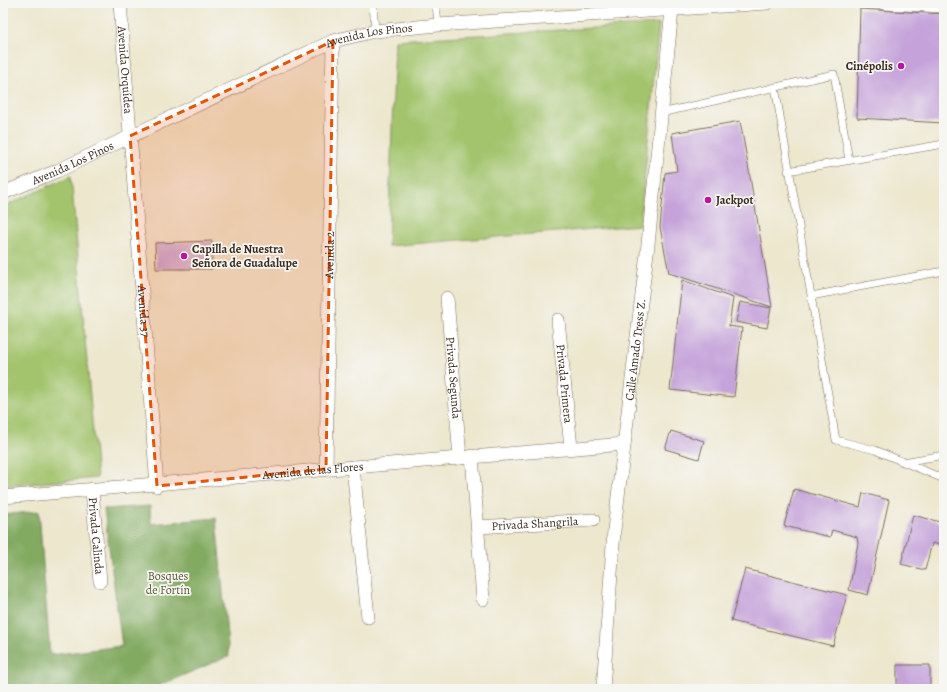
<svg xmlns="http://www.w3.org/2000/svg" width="947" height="692" font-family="Alegreya,serif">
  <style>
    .green { fill: #a3c46d; stroke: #6f7746 }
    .forest { fill: #82aa60; stroke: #5e6a3f }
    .building { fill: #c5a2da }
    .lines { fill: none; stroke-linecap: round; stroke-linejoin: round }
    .lane-casing { stroke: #796c5c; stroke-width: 8 }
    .street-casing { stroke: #796c5c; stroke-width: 14 }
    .lane { stroke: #fff; stroke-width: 7 }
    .street { stroke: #fff; stroke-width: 13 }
    .marked { fill: #df570d; fill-opacity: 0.2; stroke: #df570d; stroke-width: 3; stroke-dasharray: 8 5; stroke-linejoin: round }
    .poi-dot { fill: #b5179e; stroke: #f6f6f2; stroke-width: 1.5 }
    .labels { text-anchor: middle; stroke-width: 3.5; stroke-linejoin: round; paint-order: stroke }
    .street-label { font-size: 12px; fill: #3b2a1e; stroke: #f6f6f2 }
    .poi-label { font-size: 12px; font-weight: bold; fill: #3b2a1e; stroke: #f6f6f2; text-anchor: start }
    .park-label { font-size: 12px; fill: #5a5836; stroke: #f6f6f2 }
  </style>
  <rect width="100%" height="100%" fill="#f6f6f2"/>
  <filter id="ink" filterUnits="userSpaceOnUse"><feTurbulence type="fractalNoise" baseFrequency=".025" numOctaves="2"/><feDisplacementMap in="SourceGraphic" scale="8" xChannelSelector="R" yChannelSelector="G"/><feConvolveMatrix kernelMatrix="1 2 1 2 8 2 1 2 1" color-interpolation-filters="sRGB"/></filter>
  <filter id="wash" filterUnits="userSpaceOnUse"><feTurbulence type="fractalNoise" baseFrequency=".012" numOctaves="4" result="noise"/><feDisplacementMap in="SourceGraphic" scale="16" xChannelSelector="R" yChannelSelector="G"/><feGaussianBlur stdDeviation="0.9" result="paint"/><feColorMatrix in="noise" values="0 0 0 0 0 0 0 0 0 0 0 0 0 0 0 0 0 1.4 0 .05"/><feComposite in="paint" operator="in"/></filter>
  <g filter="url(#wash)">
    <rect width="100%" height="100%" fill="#ede7ce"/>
    <path class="green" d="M659,24L640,225L388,246L395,40Z
      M71,176L97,478L3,486V207Z"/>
    <path class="forest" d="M150,506L151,524L216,518L229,656L151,689H3V515L39,511L50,655L122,646L104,509Z"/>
    <g id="blocks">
      <path class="building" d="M860,9L944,14V123L857,118Z
        M740,121L747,159L772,307L669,273L660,227L665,173L677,171L672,133Z
        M212,241V269H156L155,243Z
        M682,280L733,298L729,326L742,328L734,397L670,390Z
        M740,302L771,308L767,328L736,322Z
        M671,431L704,441L699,459L665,449Z
        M794,489L860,507L863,493L889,500L868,595L849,590L858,543L857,537L832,530L830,537L784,526Z
        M913,515L944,523V546L932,543L925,570L901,564Z
        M745,569L847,595L833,646L731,621Z
        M897,665H930V689H897Z"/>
    </g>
  </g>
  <g filter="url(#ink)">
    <use href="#blocks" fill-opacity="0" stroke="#796c5c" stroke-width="1"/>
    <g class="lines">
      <defs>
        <path id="lane" d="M373,3L375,31
          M436,3L438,25
          M775,87L836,440L875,450L944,479
          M661,113L834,74L849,160
          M788,171L944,144
          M811,296L944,271
          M903,462L944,455"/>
        <g id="street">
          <path id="s1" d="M120,3L157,486"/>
          <path d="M883,3L944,6"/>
          <path id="s2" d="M3,193L57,171L333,41L375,31L438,25L767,3"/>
          <path id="s3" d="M447,298L460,458"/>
          <path id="s4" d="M558,320L571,448"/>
          <path d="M472,456L483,599"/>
          <path d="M353,467L368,617"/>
          <path id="s5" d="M326,469L333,41"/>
          <path id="s6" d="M92,490L100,581"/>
          <path id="s7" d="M3,497C210,481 417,460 624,444"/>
          <path id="s8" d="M478,527L593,520"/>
          <path id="s9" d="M603,689L614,530L648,244L672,10"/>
        </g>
      </defs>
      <use href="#lane" class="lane-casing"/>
      <use href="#street" class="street-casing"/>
      <use href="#lane" class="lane"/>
      <use href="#street" class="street"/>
    </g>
  </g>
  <path class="marked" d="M333,41L326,469L157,486L130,136Z"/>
  <g class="poi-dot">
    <circle cx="901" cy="66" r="4"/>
    <circle cx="708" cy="200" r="4"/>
    <circle cx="184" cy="256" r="4"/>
  </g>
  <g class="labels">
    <g class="street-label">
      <text dy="4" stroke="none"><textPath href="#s2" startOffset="400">Avenida Los Pinos</textPath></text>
      <text dy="4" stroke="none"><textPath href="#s1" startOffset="67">Avenida Orquídea</textPath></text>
      <text dy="4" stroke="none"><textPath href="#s2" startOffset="76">Avenida Los Pinos</textPath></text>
      <text dy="4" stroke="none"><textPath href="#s5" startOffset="214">Avenida 2</textPath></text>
      <text dy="4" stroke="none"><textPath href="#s1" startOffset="309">Avenida 37</textPath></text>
      <text dy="4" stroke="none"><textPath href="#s9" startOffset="341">Calle Amado Tress Z.</textPath></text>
      <text dy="4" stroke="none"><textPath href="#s3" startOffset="80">Privada Segunda</textPath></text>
      <text dy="4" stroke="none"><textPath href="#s4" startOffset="64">Privada Primera</textPath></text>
      <text dy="4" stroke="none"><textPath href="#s7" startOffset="311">Avenida de las Flores</textPath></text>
      <text dy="4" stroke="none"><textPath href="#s8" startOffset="57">Privada Shangrila</textPath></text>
      <text dy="4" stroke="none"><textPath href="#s6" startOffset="46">Privada Calinda</textPath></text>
    </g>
    <g class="poi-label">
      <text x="893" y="70" text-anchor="end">Cinépolis</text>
      <text x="716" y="204">Jackpot</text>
      <text x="192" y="253">Capilla de Nuestra<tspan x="192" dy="14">Señora de Guadalupe</tspan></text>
    </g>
    <g class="park-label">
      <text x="168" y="580">Bosques<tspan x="168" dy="14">de Fortín</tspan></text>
    </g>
  </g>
  <rect width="947" height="692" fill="none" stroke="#f6f6f2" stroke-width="16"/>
</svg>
